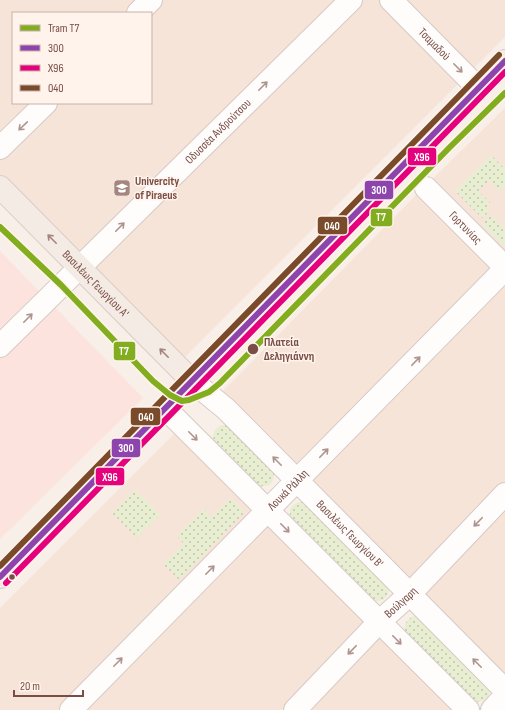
<svg xmlns="http://www.w3.org/2000/svg" width="505" height="710" font-family="'Sofia Sans Condensed',sans-serif">
  <style>
    .residential { fill: #f6e4d9; fill-rule: evenodd }
    .commercial { fill: #fce3de }
    .grass { fill: url(#grass-dots) }
    .lines { fill: none; stroke-linecap: round; stroke-linejoin: round }
    .minor-casing { stroke: #d6cac5; stroke-width: 24 }
    .major-casing { stroke: #daccc8; stroke-width: 24 }
    .minor { stroke: #fefdfc; stroke-width: 22 }
    .major { stroke: #f3ebe4; stroke-width: 22 }
    .bus-1-casing { stroke: #fff3eb; stroke-width: 9 }
    .bus-2-casing { stroke: #fff3eb; stroke-width: 9 }
    .bus-3-casing { stroke: #fff3eb; stroke-width: 9 }
    .bus-1 { stroke: #8e44ad; stroke-width: 6 }
    .bus-2 { stroke: #e5007d; stroke-width: 6 }
    .bus-3 { stroke: #7a4b2a; stroke-width: 6 }
    .tram-1-casing { stroke: #fff3eb; stroke-width: 9 }
    .tram-1 { stroke: #82ad1e; stroke-width: 6 }
    .oneway { stroke: #ae948f }
    .oneway2 { stroke: #a4857d }
    .stop-dot { fill: #794e46; stroke: #fff3eb; stroke-width: 1.5 }
    .labels { text-anchor: middle; stroke-width: 3; stroke-linejoin: round; paint-order: stroke }
    .street-label { font-size: 12px; fill: #794e46; stroke: #fff3eb }
    .poi-label { font-size: 12px; font-weight: bold; fill: #794e46; stroke: #fff3eb; text-anchor: start }
    .stop-label { font-size: 12px; font-weight: bold; fill: #794e46; stroke: #fff3eb; text-anchor: start }
    .line-badge { stroke: #fff3eb; stroke-width: 1.5 }
    .badge-label { font-size: 11px; text-anchor: middle; font-weight: bold; fill: #fff }
  </style>
  <defs>
    <pattern id="grass-dots" width="8" height="8" patternUnits="userSpaceOnUse"><rect width="8" height="8" fill="#e8eed1"/><path d="M2 2h.1M6 6h.1" fill="none" stroke="#c1c3ab" stroke-width="1.8" stroke-linecap="round"/></pattern>
  </defs>
  <rect width="100%" height="100%" fill="#f8efe8"/>
  <path class="residential" d="M0,0H505V37L182,360L0,174ZM13,13H151V103H13Z
    M505,108V677L221,393L421,190Z
    M178,430L457,710H0V608Z"/>
  <path class="commercial" d="M0,251L143,398L0,539Z"/>
  <path class="grass" d="M491,155L505,169V185L500,191L489,180L478,191L490,202L486,207L490,211L482,218L455,191Z
    M491,215L505,229V244H501L482,224Z
    M222,425H227L274,472C275,484 266,490 255,484L215,444C211,435 214,428 222,425Z
    M135,490L160,515L137,538L112,513Z
    M231,498L245,512L179,580L163,564L184,544L177,536L204,509L212,517Z
    M299,502H304L389,587C389,596 384,602 374,601L292,520C287,512 290,505 299,502Z
    M414,616L419,617L490,688C490,698 485,702 475,702L407,636C402,627 405,620 414,616Z"/>
  <g class="lines">
    <defs>
      <g id="minor">
        <path id="s1" d="M391,0L478,88"/>
        <path d="M138,13L151,0"/>
        <path d="M0,148L46,103"/>
        <path id="s2" d="M426,188L505,267"/>
        <path id="s3" d="M0,346L351,0"/>
        <path id="s4" d="M192,381L226,409L505,690"/>
        <path d="M166,409L468,710"/>
        <path id="s5" d="M71,710L505,269"/>
        <path id="s6" d="M295,710L379,622L410,594L505,494"/>
        <path d="M492,710L505,696"/>
      </g>
      <g id="major">
        <path id="s7" d="M0,187L192,381"/>
        <path d="M0,577L156,418L192,381L505,61"/>
      </g>
    </defs>
    <use href="#minor" class="minor-casing"/>
    <use href="#major" class="major-casing"/>
    <use href="#minor" class="minor"/>
    <use href="#major" class="major"/>
    <defs>
      <path id="bus-1" d="M0,577L505,61"/>
      <path id="bus-2" d="M6,583L505,72"/>
      <path id="bus-3" d="M0,566L499,55"/>
    </defs>
    <use href="#bus-1" class="bus-1-casing"/>
    <use href="#bus-2" class="bus-2-casing"/>
    <use href="#bus-3" class="bus-3-casing"/>
    <use href="#bus-1" class="bus-1"/>
    <use href="#bus-2" class="bus-2"/>
    <use href="#bus-3" class="bus-3"/>
    <defs>
      <path id="tram-1" d="M0,227L61,285L153,381L170,395L182,401L189,400L209,392L220,383L450,147L505,93"/>
    </defs>
    <use href="#tram-1" class="tram-1-casing"/>
    <use href="#tram-1" class="tram-1"/>
  </g>
  <defs><path id="oneway-shaft" d="M-6 0H5M1.5-3L5.5 0L1.5 3" fill="none" stroke-width="1.6" stroke-linecap="round" stroke-linejoin="round"/></defs>
  <g class="oneway">
    <use href="#oneway-shaft" transform="translate(458 68) rotate(45)"/>
    <use href="#oneway-shaft" transform="translate(263 86) rotate(-45)"/>
    <use href="#oneway-shaft" transform="translate(23 126) rotate(136)"/>
    <use href="#oneway-shaft" transform="translate(120 227) rotate(-45)"/>
    <use href="#oneway-shaft" transform="translate(28 318) rotate(-45)"/>
    <use href="#oneway-shaft" transform="translate(416 361) rotate(-46)"/>
    <use href="#oneway-shaft" transform="translate(193 436) rotate(45)"/>
    <use href="#oneway-shaft" transform="translate(324 453) rotate(-46)"/>
    <use href="#oneway-shaft" transform="translate(277 461) rotate(-135)"/>
    <use href="#oneway-shaft" transform="translate(478 522) rotate(134)"/>
    <use href="#oneway-shaft" transform="translate(285 528) rotate(45)"/>
    <use href="#oneway-shaft" transform="translate(210 570) rotate(-45)"/>
    <use href="#oneway-shaft" transform="translate(397 640) rotate(45)"/>
    <use href="#oneway-shaft" transform="translate(352 650) rotate(134)"/>
    <use href="#oneway-shaft" transform="translate(118 662) rotate(-45)"/>
    <use href="#oneway-shaft" transform="translate(477 663) rotate(-135)"/>
  </g>
  <g class="oneway2">
    <use href="#oneway-shaft" transform="translate(52 239) rotate(-135)"/>
    <use href="#oneway-shaft" transform="translate(164 353) rotate(-135)"/>
  </g>
  <defs>
    <symbol id="university-square" viewBox="-11 -11 22 22"><rect x="-9" y="-9" width="18" height="18" rx="4" fill="#a5867f" stroke="#fff3eb"/><path d="M0-5L7-2L0 1L-7-2ZM-4 1L0 2.5L4 1V4Q0 6-4 4Z" fill="#fff"/></symbol>
  </defs>
  <g fill-rule="evenodd">
    <use href="#university-square" x="112" y="178" width="20" height="20"/>
  </g>
  <g class="stop-dot">
    <circle cx="253" cy="349" r="6"/>
    <circle cx="12" cy="577" r="3.5"/>
  </g>
  <g class="labels">
    <g class="street-label">
      <text dy="4" stroke="none"><textPath href="#s1" startOffset="62">Τσαμαδού</textPath></text>
      <text dy="4" stroke="none"><textPath href="#s3" startOffset="306">Οδυσσέα Ανδρούτσου</textPath></text>
      <text dy="4" stroke="none"><textPath href="#s2" startOffset="56">Γορτυνίας</textPath></text>
      <text dy="4" stroke="none"><textPath href="#s7" startOffset="136">Βασιλέως Γεωργίου Α'</textPath></text>
      <text dy="4" stroke="none"><textPath href="#s5" startOffset="309">Λουκά Ράλλη</textPath></text>
      <text dy="4" stroke="none"><textPath href="#s4" startOffset="220">Βασιλέως Γεωργίου Β'</textPath></text>
      <text dy="4" stroke="none"><textPath href="#s6" startOffset="151">Βούλγαρη</textPath></text>
    </g>
    <g class="poi-label">
      <text x="135" y="185">Univercity<tspan x="135" dy="14">of Piraeus</tspan></text>
    </g>
    <g class="stop-label">
      <text x="264" y="346">Πλατεία<tspan x="264" dy="14">Δεληγιάννη</tspan></text>
    </g>
  </g>
  <g class="line-badge">
    <rect x="407" y="147" width="30" height="19" rx="4" fill="#e5007d"/>
    <rect x="364" y="180" width="30" height="20" rx="4" fill="#8e44ad"/>
    <rect x="370" y="208" width="23" height="19" rx="4" fill="#82ad1e"/>
    <rect x="317" y="216" width="31" height="19" rx="4" fill="#7a4b2a"/>
    <rect x="113" y="341" width="23" height="20" rx="4" fill="#82ad1e"/>
    <rect x="130" y="407" width="31" height="19" rx="4" fill="#7a4b2a"/>
    <rect x="111" y="438" width="30" height="20" rx="4" fill="#8e44ad"/>
    <rect x="95" y="467" width="30" height="19" rx="4" fill="#e5007d"/>
  </g>
  <g class="badge-label">
    <text x="422" y="161">Χ96</text>
    <text x="379" y="194">300</text>
    <text x="381" y="221">Τ7</text>
    <text x="332" y="230">040</text>
    <text x="124" y="355">Τ7</text>
    <text x="146" y="421">040</text>
    <text x="126" y="452">300</text>
    <text x="110" y="481">Χ96</text>
  </g>
  <rect x="12" y="12" width="140" height="92" fill="#fff3eb" stroke="#c9b1a9"/>
  <rect x="20" y="25" width="20" height="6" fill="#82ad1e" stroke="#c9b1a9"/>
  <text x="48" y="32" font-size="12" fill="#794e46">Tram Τ7</text>
  <rect x="20" y="45" width="20" height="6" fill="#8e44ad" stroke="#c9b1a9"/>
  <text x="48" y="52" font-size="12" fill="#794e46">300</text>
  <rect x="20" y="65" width="20" height="6" fill="#e5007d" stroke="#c9b1a9"/>
  <text x="48" y="72" font-size="12" fill="#794e46">Χ96</text>
  <rect x="20" y="85" width="20" height="6" fill="#7a4b2a" stroke="#c9b1a9"/>
  <text x="48" y="92" font-size="12" fill="#794e46">040</text>
  <path d="M14 690v6h69v-6" fill="none" stroke="#794e46" stroke-width="2"/>
  <text x="20" y="690" font-size="12" fill="#794e46" stroke="#fff3eb" stroke-width="3" paint-order="stroke">20 m</text>
</svg>
